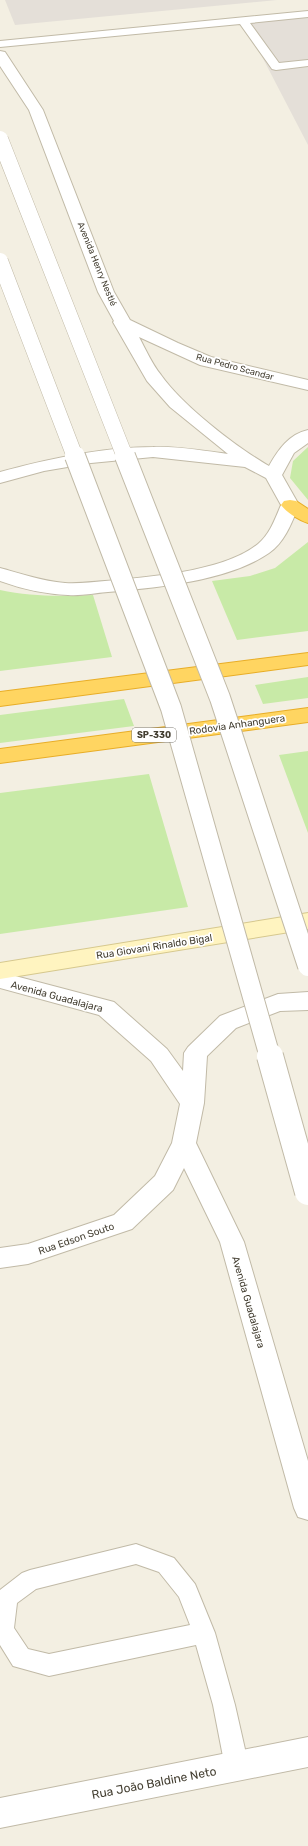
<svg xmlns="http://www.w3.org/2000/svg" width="308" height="1846" font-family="Rubik,sans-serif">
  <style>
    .industrial { fill: #e4dfd8 }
    .green { fill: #c8eaa7 }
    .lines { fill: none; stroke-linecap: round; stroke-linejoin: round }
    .service-casing { stroke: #c1baa7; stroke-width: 2 }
    .minor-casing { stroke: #c1baa7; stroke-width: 2 }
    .tertiary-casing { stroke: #c1baa7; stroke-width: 2 }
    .secondary-casing { stroke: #d6c88e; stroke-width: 2 }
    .motorway-casing { stroke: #e8ad27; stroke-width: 2 }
    .service { fill: #fff; fill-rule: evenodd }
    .minor { fill: #fff; fill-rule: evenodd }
    .tertiary { fill: #fff; fill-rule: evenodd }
    .secondary { fill: #fff4c0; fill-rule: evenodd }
    .motorway { fill: #ffd561; fill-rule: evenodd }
    .tertiary-bridge-far2-casing { stroke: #c1baa7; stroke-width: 17; stroke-linecap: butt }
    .tertiary-bridge-far1-casing { stroke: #c1baa7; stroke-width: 22; stroke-linecap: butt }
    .tertiary-bridge-casing { stroke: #c1baa7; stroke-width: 28; stroke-linecap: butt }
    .tertiary-bridge-far2 { stroke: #fff; stroke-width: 16 }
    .tertiary-bridge-far1 { stroke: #fff; stroke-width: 20 }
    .tertiary-bridge { stroke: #fff; stroke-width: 26 }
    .labels { text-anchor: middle; stroke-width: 3.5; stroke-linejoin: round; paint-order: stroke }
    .far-street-label { font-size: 9px; fill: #443f32; stroke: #fff }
    .shield { fill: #fff; stroke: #7c7970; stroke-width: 1 }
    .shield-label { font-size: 9px; font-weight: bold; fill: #443f32 }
    .street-label { font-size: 10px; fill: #443f32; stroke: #fff }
    .near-street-label { font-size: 12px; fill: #443f32; stroke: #fff }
  </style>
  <rect width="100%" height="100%" fill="#f3efe2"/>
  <path class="industrial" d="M5,0H277L15,25Z
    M308,14V145L243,20Z"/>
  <path class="green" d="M308,447V500L290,478L293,461Z
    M308,542V631L237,640L212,581L250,576L275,568Z
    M0,590C31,597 62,596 93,595L112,657L0,671Z
    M308,677V698L263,704L255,685Z
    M124,699L134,726L0,743V715Z
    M308,751V833L279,755Z
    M149,774L188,907L0,934V793Z"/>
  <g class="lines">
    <defs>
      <path id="service" d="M308,11V17L250,23L279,63L308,60V66L276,70L272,69L240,24L0,47V41Z
        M136,1544L174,1558L195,1584L215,1633L235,1705L249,1767L245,1775L237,1778L229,1775L225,1767L213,1705L196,1645L49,1676L13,1666L0,1645V1590L22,1573L30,1570ZM136,1564L159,1572L179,1597L190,1625L49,1654L28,1649L14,1628L17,1603L36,1589Z"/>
      <path id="minor" d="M0,972L114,1002L167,1049L183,1071L184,1053L188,1047L220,1016L278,994L308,992V1010L280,1011L236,1028L207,1056L204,1103L196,1143L244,1242L308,1461V1520L298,1517L294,1508L220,1242L184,1168L173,1190L132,1229L28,1264L0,1268V1248L28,1244L114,1215L155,1176L172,1143L180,1104L151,1061L99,1015L0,988Z
        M308,1737V1767L0,1828V1798Z"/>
      <path id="tertiary" d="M0,51L5,52L43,110L114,292L130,320L178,343L211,357L308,380V390L200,365L139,337C146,350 152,364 161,375C183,406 236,447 269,466C278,450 289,434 308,430V443L294,453L282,475L299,505C292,522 285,542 269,553C229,581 155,588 108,592C95,593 81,596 68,595C45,594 22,589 0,581V568C22,574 42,581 65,583C78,584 92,582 105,581C148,577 224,572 258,544C270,534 275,519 281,505L266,478L245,467L153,457L91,463L44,471L0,483V472C48,459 102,447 153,447C178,446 204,451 228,454L170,407L147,381L113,322L114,321L98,292L29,110L0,66Z"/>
      <path id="secondary" d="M308,913V929L0,979V963Z"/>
      <path id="motorway" d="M290,500L296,501L308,509V523C299,520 287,513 281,505L284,501Z
        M308,653V665L0,706V692Z
        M308,708V722L0,763V749Z"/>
    </defs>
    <use href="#service" class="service-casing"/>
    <use href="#minor" class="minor-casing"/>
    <use href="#tertiary" class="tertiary-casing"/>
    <use href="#secondary" class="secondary-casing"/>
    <use href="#motorway" class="motorway-casing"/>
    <use href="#service" class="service"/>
    <use href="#minor" class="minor"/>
    <use href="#tertiary" class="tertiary"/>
    <use href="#secondary" class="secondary"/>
    <use href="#motorway" class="motorway"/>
    <defs>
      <path id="tertiary-bridge-far2" d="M0,139L125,457
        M0,261L75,457"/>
      <path id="tertiary-bridge-far1" d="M75,456L171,708L270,1057
        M125,456L220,698L308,966"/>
      <path id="tertiary-bridge" d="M270,1056L308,1192"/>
    </defs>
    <use href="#tertiary-bridge-far2" class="tertiary-bridge-far2-casing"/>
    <use href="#tertiary-bridge-far1" class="tertiary-bridge-far1-casing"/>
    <use href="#tertiary-bridge" class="tertiary-bridge-casing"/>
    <use href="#tertiary-bridge-far2" class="tertiary-bridge-far2"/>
    <use href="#tertiary-bridge-far1" class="tertiary-bridge-far1"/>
    <use href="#tertiary-bridge" class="tertiary-bridge"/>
  </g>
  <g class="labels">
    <g class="far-street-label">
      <text transform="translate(97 264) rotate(68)" y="3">Avenida Henry Nestlé</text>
      <text transform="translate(235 367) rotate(15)" y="3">Rua Pedro Scandar</text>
    </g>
    <rect class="shield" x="132" y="728" width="44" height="14" rx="3"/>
    <g class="shield-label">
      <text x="154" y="738">SP-330</text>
    </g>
    <g class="street-label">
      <text transform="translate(237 724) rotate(-8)" y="4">Rodovia Anhanguera</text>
      <text transform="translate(154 946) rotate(-9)" y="4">Rua Giovani Rinaldo Bigal</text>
      <text transform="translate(57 996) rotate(15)" y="4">Avenida Guadalajara</text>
      <text transform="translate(76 1238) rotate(-19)" y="4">Rua Edson Souto</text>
      <text transform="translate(249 1302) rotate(74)" y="4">Avenida Guadalajara</text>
    </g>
    <g class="near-street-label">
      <text transform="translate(154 1783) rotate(-11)" y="4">Rua João Baldine Neto</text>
    </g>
  </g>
</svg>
